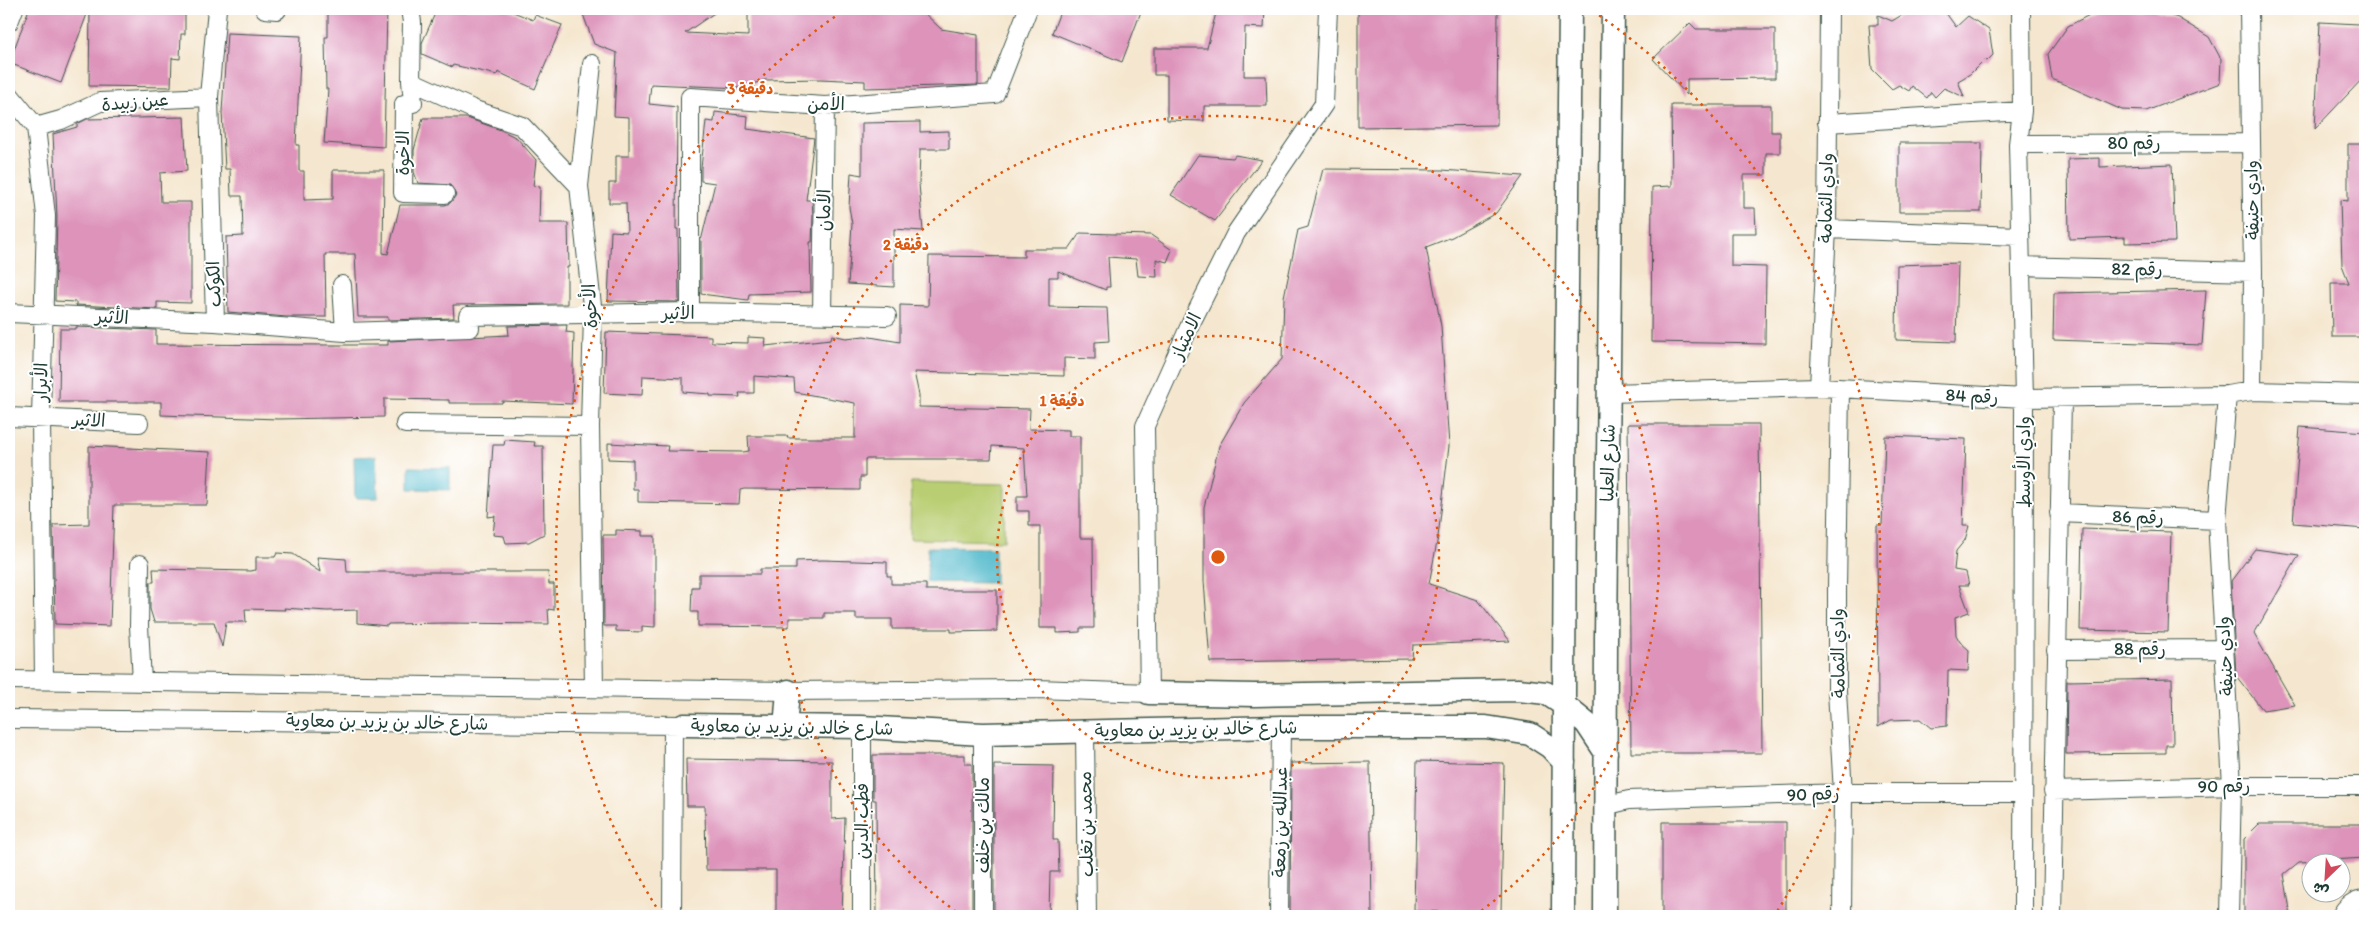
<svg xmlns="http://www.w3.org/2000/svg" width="2374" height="925" font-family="Itim,'Playpen Sans Arabic',sans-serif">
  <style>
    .green { fill: #b9ce72; stroke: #6c8653 }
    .water { fill: #4db8ca; stroke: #367a7f }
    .building { fill: #dd93ba }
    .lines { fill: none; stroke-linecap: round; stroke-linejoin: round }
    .minor-casing { stroke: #3f564b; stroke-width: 20 }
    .major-casing { stroke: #3f564b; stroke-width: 25 }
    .minor { stroke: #fff; stroke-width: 18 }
    .major { stroke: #fff; stroke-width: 22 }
    .ring { fill: none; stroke: #de580e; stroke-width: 2.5; stroke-dasharray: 2.5 5 }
    .labels { text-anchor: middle; stroke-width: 4; stroke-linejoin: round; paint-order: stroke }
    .street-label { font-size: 18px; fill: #1f3d34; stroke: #fff }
    .centre { fill: #de580e; stroke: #fff; stroke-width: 2.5 }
    .ring-label { font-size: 15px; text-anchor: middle; font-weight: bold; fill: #de580e; stroke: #fff; stroke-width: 4; stroke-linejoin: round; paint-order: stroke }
  </style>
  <rect width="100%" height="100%" fill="#fff"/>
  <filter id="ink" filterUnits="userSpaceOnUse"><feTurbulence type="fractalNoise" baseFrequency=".02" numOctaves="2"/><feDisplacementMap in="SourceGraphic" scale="10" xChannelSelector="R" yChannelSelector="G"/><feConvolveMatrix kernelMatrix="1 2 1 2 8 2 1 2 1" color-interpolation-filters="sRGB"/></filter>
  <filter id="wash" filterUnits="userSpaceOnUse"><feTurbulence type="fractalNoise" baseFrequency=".0096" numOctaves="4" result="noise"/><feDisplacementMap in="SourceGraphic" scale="20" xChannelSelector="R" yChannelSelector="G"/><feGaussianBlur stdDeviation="1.12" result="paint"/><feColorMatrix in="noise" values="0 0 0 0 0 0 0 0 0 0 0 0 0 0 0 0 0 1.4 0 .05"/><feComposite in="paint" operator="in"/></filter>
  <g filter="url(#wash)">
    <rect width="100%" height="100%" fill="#f5e7cf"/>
    <path class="green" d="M911,482L1005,484L1004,541L910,539Z"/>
    <path class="water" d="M376,456L378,498H355L354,457Z
      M409,467L450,468V490L409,489Z
      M928,547L995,548V583L927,582Z"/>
    <g id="blocks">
      <path class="building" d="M29,9H89L61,83L9,63Z
        M90,9H185V34H181L180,59L172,58L171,87L89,86Z
        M328,9H387L384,147L324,143L328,89H326L325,37H328Z
        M437,9H506L533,20L535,15L562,25L535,89L498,72L497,75L453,65L452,67L422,54V43Z
        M581,9H720L685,33L748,36V9H920L941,29L978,35V85L865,88V81L820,79L765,80L740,88L651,84L649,104L677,107L676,229H678L679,302L608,301L611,231L627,232L626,203H609V183H616V156H629V117L614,116L617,53L594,44Z
        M1061,9H1142L1122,62L1052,33Z
        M1217,9H1265L1264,28L1245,27L1244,76H1266L1267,106H1204V121L1167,120V75H1154V48H1207Z
        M1358,9H1498L1497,125L1358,127Z
        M1912,9H1943L1956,27L1968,16L1989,30L1993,55L1987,61L1984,60L1970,74L1958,81L1964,97L1944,88L1935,97L1931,92L1927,98L1912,86L1909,91L1899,85L1892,89L1872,69L1869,25H1878V15L1892,21Z
        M2101,9H2152L2178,18L2209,37L2221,59L2220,83L2146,111L2122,110L2052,79L2048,54L2068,26Z
        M2320,22L2358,24L2365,30V76L2315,129Z
        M1690,23L1696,29H1775V78L1687,79V95L1653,59Z
        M227,33L301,36L296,145H299V171H304V200L333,199V170H384L383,253L388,254L400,205H445L450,203L456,195L450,185L418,183L414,172V150L423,118H467L501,130L517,138L536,160L533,186L540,187L539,223H568L569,267H567V304L453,305L454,318L388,320V317H358L355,254H325L326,317H287L228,312L226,237L243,236L242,196H231L230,169H225L222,112Z
        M1671,105H1771V132H1780V153H1766V175H1744V208H1755L1756,233H1731V266L1766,267L1765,344L1651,342L1652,187L1672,186Z
        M715,112L748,116L747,129L814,138L806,200H812L813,215L812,242H810L811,292L749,294L748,300L701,294V241L715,183L701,181V168L706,121L714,122Z
        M184,117L187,171L160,173L161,202H191V303L157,302V309L76,305V302L55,301L57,216L53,134L77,127V124L87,119Z
        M920,122V132L949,131V149H920L919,184L923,231L894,229V287L848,284L852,224L849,207L851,173L862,175V123Z
        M1899,143H1982L1981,212H1899Z
        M2348,144H2365V337H2332L2331,283H2349L2342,265L2340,200L2348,201Z
        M1198,155L1233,158L1235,155L1262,160L1215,221L1171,195Z
        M2100,158V167L2172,164L2175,242L2125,243V237L2069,239L2068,159Z
        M1323,169L1442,170L1523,176L1496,213L1452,237L1426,247L1441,326L1449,446L1438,537L1429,584L1478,600L1510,641L1413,645L1412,659L1210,662L1204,581V507L1219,446L1244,403L1282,359L1284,297L1298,230L1308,227Z
        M1080,233L1151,235L1172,250L1167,262L1156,259L1157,277L1138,276L1136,259L1108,257L1110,287H1106V290L1058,271V277H1049V307L1107,308L1109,341L1095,342V359L1064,358V376L914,372L919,395V407L1030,409L1029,429L1069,430V436H1080V538H1093L1094,628H1080V632L1057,633V628H1040V526H1029V511H1017V496H1027L1024,448L992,446L991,459H865V477H860V490L744,489L740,490L739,504L638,502V489H633V460L608,459V443L668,446L667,451L743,452L749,451L748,436H788L787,438H855V403L795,392L794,379L754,376V393H739L740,397L710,396V394L683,392V378L643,376L642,395L604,393L606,332L711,336V342L748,343V337L766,338L765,346L831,339L832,335L846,338L864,336L900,342V305L928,306L929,256L1024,257V249H1069Z
        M1958,263L1956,342L1896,340L1897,265Z
        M2206,290L2202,345L2053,340L2054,293Z
        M567,325L566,332L574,333L572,404L502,401V403H449V400L384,399V417L278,419L161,415V402H59L60,329H76V327L156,330V344L334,345H388V341L509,335L508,326Z
        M1628,424H1759L1762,753H1631Z
        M2300,427L2365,432V529L2293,523Z
        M1885,436L1966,439L1963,526H1969L1965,540L1956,551L1954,570L1966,572L1969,585H1959L1969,612L1955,617L1956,635L1960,642L1969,650L1968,671L1948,670L1947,726L1931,728L1920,719L1891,720L1878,727L1877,525H1882Z
        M505,440L535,442L534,446H543L544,534L529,542L506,543L504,536L493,535L495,516L488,517L493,445H504Z
        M89,446L210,452L207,505H114L110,626L55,624L53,525L89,524Z
        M2082,529L2171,532L2168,632L2080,630Z
        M616,530L642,531V536H655V627L642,626V632L616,631V626H604L603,535H616Z
        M2255,549L2299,555L2254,634L2295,705L2263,710L2236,676L2231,581Z
        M277,553L293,554L320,572L317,557L346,559L347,572H548L549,584H554V610L548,609L549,624L445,623L388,624L387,626L357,623V610L327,611L284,608L285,610L245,609L246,622H226L222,647L214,622H154L150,609V582H154L153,569L250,571L256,570V557H275Z
        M823,560L887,562V576H891V584H926V590H997V631L951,632V629H892V619H856V613H824V618H789V627L698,626V612H691L692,587H699V574H760V569H796V561Z
        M2172,679L2173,745H2166V753L2066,754L2067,681Z
        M873,755H965V764H972V913H968V916H877L876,800H873Z
        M686,759L832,761V819L845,818L842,916H776V870H706L705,806H687Z
        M1417,761L1504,763L1501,913L1414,911Z
        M1370,762L1372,916H1290L1291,763Z
        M994,765L1054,766L1053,840H1058L1059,872H1050L1049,915L994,913Z
        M1662,822H1786V916H1662Z
        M2259,824H2365V858L2299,862L2284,874L2291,916H2244V839Z"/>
    </g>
  </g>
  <g filter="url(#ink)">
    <use href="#blocks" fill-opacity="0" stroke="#3f564b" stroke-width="1"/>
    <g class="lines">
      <defs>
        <path id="minor" d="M217,9L209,97L215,322L345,332L470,328L468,316L690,312L887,316
          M265,9L277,10
          M410,9L412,22L411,81L475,110L522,126L579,186L593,315L590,426L594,687
          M2021,9L2022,111L2018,144L2024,398L2023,916
          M2249,9L2253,272L2252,391
          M9,22L14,9
          M411,81L413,103L404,104L403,193L445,194
          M9,94L36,127L46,216L41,418L44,680
          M1827,123L2022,111
          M36,127L61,120L100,102L209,97
          M2018,144L2251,143
          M579,186L592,64
          M1827,229L2019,236
          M2021,266L2253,272
          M342,285L345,332
          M690,312V97L825,106L995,94L1028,9
          M9,313L215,322
          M822,314L825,106
          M1819,387L1827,229L1829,9
          M1840,389L1837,589V691L1843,793L1842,916
          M1609,393L1819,387L2024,398L2227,395L2252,391L2365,394
          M2227,395L2217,520L2232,786L2229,916
          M9,417L139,423
          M405,424L590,426
          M2059,513L2217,520
          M140,564L139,626L142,682
          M2056,650L2224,649
          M9,680L788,691L1037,689L1149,693L1145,426L1191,323L1236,233L1324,104L1328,9
          M9,719L684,725
          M862,727V916
          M1085,731L1087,916
          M983,734V916
          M2053,791L2232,786H2365
          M1604,806L1629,800L1843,793H2023
          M672,916L673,725
          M1279,916L1281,727
          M2052,916L2062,399
          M2341,916C2345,907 2355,899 2365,899"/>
        <path id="major" d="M1149,693L1255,695L1518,690L1546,693L1564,705L1586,723L1606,753
          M684,725L862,727L983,734L1281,727H1486L1530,734L1550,747L1564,762
          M785,728L788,691
          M1563,916L1565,477L1570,9
          M1605,916L1606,638L1613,9"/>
      </defs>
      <use href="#minor" class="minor-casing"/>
      <use href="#major" class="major-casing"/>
      <use href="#minor" class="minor"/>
      <use href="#major" class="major"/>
    </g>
  </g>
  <g class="ring">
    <circle cx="1218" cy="557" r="221"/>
    <path d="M962 916A441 441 0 1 1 1474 916"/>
    <path d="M660 913A662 662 0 0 1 843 11M1593 11A662 662 0 0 1 1776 913"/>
  </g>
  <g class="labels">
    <g class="street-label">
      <text transform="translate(135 102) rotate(-5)" y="6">عين زبيدة</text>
      <text x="826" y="110">الأمن</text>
      <text x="2134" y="149">رقم 80</text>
      <text transform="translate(403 153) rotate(-90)" y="6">الاخوة</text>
      <text transform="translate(1826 198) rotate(-89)" y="6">وادي الثمامة</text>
      <text transform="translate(2252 200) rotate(-91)" y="6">وادي حنيفة</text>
      <text transform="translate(824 210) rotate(-89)" y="6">الأمان</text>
      <text transform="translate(2137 269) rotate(1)" y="6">رقم 82</text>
      <text transform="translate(214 284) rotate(-92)" y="6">الكوكب</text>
      <text transform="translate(590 306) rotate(-93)" y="6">الأخوة</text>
      <text transform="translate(678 313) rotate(-1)" y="6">الأثير</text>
      <text transform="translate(112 317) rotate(3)" y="6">الأثير</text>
      <text transform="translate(1186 336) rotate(-65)" y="6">الامتياز</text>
      <text transform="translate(41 382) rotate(-89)" y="6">الأبرار</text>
      <text transform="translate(1972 396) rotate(3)" y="6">رقم 84</text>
      <text transform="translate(89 420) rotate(3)" y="6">الاثير</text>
      <text transform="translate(2024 462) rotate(-90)" y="6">وادي الأوسط</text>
      <text transform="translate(1608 463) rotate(-89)" y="6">شارع العليا</text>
      <text transform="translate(2138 517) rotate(2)" y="6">رقم 86</text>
      <text x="2140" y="655">رقم 88</text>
      <text transform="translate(1838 653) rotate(-91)" y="6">وادي الثمامة</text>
      <text transform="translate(2225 656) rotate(-93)" y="6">وادي حنيفة</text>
      <text transform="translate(387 722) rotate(1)" y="6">شارع خالد بن يزيد بن معاوية</text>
      <text transform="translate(792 727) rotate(1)" y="6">شارع خالد بن يزيد بن معاوية</text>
      <text transform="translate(1196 729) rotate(-1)" y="6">شارع خالد بن يزيد بن معاوية</text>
      <text transform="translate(2224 786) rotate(-1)" y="6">رقم 90</text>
      <text transform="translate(1813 794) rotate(-2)" y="6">رقم 90</text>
      <text transform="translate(862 821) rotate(-90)" y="6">قطب الدين</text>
      <text transform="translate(1280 822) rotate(-89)" y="6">عبدالله بن زمعة</text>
      <text transform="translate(1086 824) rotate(-91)" y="6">محمد بن تغلب</text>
      <text transform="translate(983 825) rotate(-90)" y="6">مالك بن خلف</text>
    </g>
  </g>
  <circle cx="1218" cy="557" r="8" class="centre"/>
  <g class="ring-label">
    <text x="750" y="94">3 دقيقة</text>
    <text x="906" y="250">2 دقيقة</text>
    <text x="1062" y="406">1 دقيقة</text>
  </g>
  <rect width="2374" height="925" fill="none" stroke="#fff" stroke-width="30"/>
  <g transform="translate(2326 878) rotate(205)"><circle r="24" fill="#ffffff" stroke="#a5b1ae"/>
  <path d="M0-4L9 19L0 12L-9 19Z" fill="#d1495b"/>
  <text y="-8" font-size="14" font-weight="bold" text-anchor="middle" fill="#1f3d34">ش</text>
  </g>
</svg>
